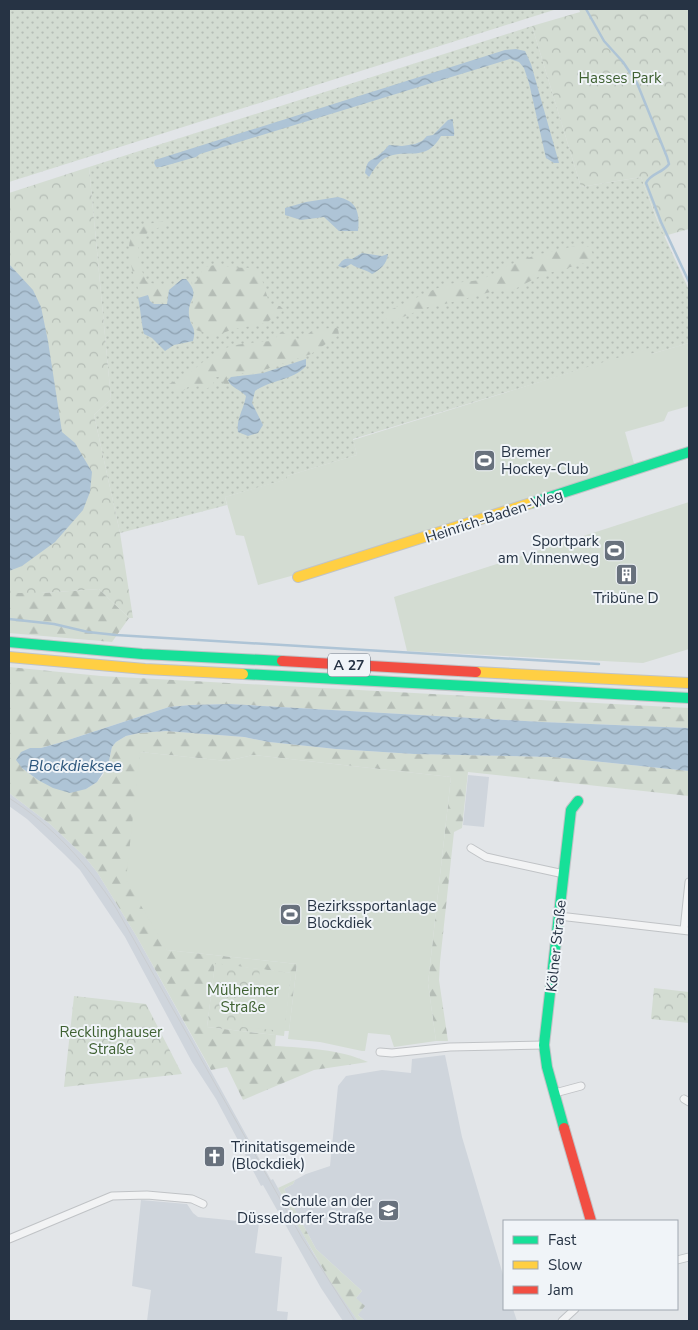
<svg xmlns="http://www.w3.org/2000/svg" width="698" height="1330" font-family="'Nunito Sans',sans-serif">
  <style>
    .built { fill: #cfd5dc }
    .grass { fill: url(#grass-dots) }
    .forest { fill: url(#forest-firs) }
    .park { fill: url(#park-crowns) }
    .pitch { fill: #d3dcd2 }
    .water { fill: url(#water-waves) }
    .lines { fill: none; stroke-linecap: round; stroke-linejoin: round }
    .stream { stroke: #aec4d6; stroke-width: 2.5 }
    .street-casing { stroke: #c0c3c6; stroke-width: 9 }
    .fast-casing { stroke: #c0c3c6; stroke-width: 12 }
    .slow-casing { stroke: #c0c3c6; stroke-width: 12 }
    .jam-casing { stroke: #c0c3c6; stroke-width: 12 }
    .street { stroke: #f2f3f4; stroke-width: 7 }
    .fast { stroke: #16e098; stroke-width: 10 }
    .slow { stroke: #ffcf43; stroke-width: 10 }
    .jam { stroke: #f24e42; stroke-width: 10 }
    .tram { stroke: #cacdd0; stroke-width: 1 }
    .labels { text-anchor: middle; stroke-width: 4; stroke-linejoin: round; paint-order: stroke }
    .shield { fill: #f0f4f8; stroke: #636d7a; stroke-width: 1 }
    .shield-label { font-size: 14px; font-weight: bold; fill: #263344 }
    .park-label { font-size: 15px; fill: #3f6132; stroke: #f0f4f8 }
    .poi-label { font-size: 15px; fill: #263344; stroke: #f0f4f8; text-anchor: start }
    .street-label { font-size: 15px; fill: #263344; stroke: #f0f4f8 }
    .water-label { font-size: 16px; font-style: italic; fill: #2c567c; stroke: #f0f4f8 }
  </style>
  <defs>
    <pattern id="grass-dots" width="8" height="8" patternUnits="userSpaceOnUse" patternTransform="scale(1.25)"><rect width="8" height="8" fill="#d3dcd2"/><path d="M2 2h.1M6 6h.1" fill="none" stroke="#b5bdb6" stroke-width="1.8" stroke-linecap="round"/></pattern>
    <pattern id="forest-firs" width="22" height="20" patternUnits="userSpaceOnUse" patternTransform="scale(1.25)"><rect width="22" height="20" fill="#d3dcd2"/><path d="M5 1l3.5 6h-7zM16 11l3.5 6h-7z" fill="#b5bdb6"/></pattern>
    <pattern id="park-crowns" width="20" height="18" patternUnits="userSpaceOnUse" patternTransform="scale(1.25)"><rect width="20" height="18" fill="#d3dcd2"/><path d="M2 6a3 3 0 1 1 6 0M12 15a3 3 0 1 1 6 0" fill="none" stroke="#b5bdb6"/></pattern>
    <pattern id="water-waves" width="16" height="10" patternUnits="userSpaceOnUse" patternTransform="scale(1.25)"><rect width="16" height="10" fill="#aec4d6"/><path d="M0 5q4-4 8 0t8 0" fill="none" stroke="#8da0af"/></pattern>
  </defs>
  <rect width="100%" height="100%" fill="#e2e5e8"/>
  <path class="built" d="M468,775L489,777L484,827L463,825Z
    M9,793L50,824L85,857L97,872L137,937L271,1180L273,1179L314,1254L358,1321H343L321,1288L263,1185L261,1186L248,1161L239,1142L216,1099L192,1062L125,937L94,891L80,870L64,854L27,819L9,806Z
    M445,1055L462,1137L504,1278V1309H513L517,1321H365L358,1315L356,1298L362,1291L316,1249L284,1189L293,1184L295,1180L306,1174L330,1166L338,1086L346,1076L382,1070L411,1073L412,1059Z
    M141,1200L187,1204L193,1213L198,1217L259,1223L255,1253L282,1257L277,1311L288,1312L287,1321H147L151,1290L132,1286Z"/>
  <path class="grass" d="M9,9H557L9,182Z
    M532,26L581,187L641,177L657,220L689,290V343L651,354L648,349L353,439L357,455L287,476L288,479L225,497L227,505L120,533L94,415L111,399L89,167Z"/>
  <path class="forest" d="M165,221L168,224L148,232L141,241L138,249L139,263L146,281L163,287L172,284C168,290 168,298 164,303C156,302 152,302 149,294L140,296C136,276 116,240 142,227C149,223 158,222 165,221Z
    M579,245L590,247L594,257L592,261L542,275L513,290H498L445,304L428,307L393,321H389L385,317L390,310L435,289L454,283L481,280L509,265L536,255Z
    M220,264C232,270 245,266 259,269L270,306H280L283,309L280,315H273V317L267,323L234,329L214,336L196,330C194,325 190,319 190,314C190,302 201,294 191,282L193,280L196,282L204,267Z
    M338,328L339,335L311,354L252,374C245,372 233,374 227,379L230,385H224L221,377H216L212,386L204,390L199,386L188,387L183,391H171L169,384C189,376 199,364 215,353C228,344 257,342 273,341L281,332L301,340L314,329Z
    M99,589L129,618L112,642L9,633V593H41Z
    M9,667L101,676L689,708V728L542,722L229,704L191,705L169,707L62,742L41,748H30L22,768L38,780L86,789L97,782L103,775L110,756L112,747L116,742L126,736L139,733L166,731L244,737L269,742L336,749L414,754L554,757L689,771V796L468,772L462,828L454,832L440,962L439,980L448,1041H436L428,983L451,777L253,755L227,761L140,752L167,950L297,964L289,1031H284L291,973L215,964L207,1027L276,1035L275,1046C306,1048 339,1049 368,1062L314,1070L243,1100L227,1067L211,1070L137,937L97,872L85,857L50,824L9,793Z
    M295,1180L293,1184L284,1189L316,1249L362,1291L356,1298L365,1306L358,1315L365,1321H358L330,1281L293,1217L294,1216L278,1188Z"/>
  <path class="park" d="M579,9H689V229L664,236L641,177L581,187L532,26L580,12Z
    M89,167L111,399L94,415L120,533L133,618H129L99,589L41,593H9V193Z
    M215,963L291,973L284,1036L207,1027Z
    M654,988L689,992V1023L651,1019Z
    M74,996L146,1004L182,1074L64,1087Z"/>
  <path class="pitch" d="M689,343V406L668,412L664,421L625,432L635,467L335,564L258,585L244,536L236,535L225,497L287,479V476L357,455L353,440L649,348L651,354Z
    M689,502V649L643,663L407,651L394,597Z
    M140,752L227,761L253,755L451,777L428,983L436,1041L394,1047L390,1035L368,1033L365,1051H362L320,1042L288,1039L297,964L167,950L126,880Z
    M260,969L291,973L284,1031L242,1027L247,989L257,990Z"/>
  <path class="water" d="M516,49L525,51L531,64L559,163H554L546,158L529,83L524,68L519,62L510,59L200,154L196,157L161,167H156L154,163L155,160L505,50Z
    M453,119C452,125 455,129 454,136H441C425,164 407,147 385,158C378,162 373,171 369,177L365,173C368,157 370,163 380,154C383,152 386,148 389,145L402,146L415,144L422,141L427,136L433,135L448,120Z
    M338,197C357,201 360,212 358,231H339L324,217L301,220L285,215V208L306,202Z
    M362,253L382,256L388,254C387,264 380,270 372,274C365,269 358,269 351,264L344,268L338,266C342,260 345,257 352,259Z
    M9,264L33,290L41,307L48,341L62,432L75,443L92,472L90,492L83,510L55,542L22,566L9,571Z
    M182,279H186C202,297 187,298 189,315C190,327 197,326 193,341L174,345L165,351L152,338L144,334C141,322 141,311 138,298L148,295L150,301L154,304H167L169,290Z
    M306,359V366C292,381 270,380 255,391L252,403L263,425L258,433L248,436L238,432C236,419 244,409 246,396C240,389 231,388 228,380L231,377L263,373Z
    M229,704L542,722L689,728V771L554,757L414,754L336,749L269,742L244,737L166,731L139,733L126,736L116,742L112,747L108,765L97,782L86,789L70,793L53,788L38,780L22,768L16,760L21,752L30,748H41L62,742L169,707L191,705Z"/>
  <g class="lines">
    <path class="stream" d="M586,9L604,41L623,62L637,83L667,157L669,164C663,173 651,173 646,183L661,222L689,282
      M9,619L54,624L88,632L116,635L599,664"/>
    <defs>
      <path id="street" d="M471,848L486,857L564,874
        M559,916L689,931
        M684,930L689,882
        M380,1052L392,1053L450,1047L544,1045
        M555,1093L581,1086
        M684,1099L689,1102
        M9,1239L112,1196L147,1195L192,1199L203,1204
        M677,1260L689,1257
        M562,1321L575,1309"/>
      <path id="fast" d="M531,503L689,452
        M9,642L142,654L282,661
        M243,674L689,698
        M564,1128L547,1067L544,1045L571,810L578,801"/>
      <path id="slow" d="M298,577L531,503
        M9,657L145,669L243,674
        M476,672L689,683"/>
      <path id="jam" d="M282,661L476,672
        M564,1128L591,1221"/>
    </defs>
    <use href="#street" class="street-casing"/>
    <use href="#fast" class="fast-casing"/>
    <use href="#slow" class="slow-casing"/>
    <use href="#jam" class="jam-casing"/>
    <use href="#street" class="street"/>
    <use href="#fast" class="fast"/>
    <use href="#slow" class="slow"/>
    <use href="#jam" class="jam"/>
    <path class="tram" d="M9,798C53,826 87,864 116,908L302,1238L355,1321"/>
  </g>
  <defs>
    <symbol id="stadium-square" viewBox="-11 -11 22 22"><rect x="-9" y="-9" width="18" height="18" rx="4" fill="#68717d" stroke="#f0f4f8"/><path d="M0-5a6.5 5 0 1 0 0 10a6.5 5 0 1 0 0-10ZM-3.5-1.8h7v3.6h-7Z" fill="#fff"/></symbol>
    <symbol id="building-square" viewBox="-11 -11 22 22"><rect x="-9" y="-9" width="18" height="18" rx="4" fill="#68717d" stroke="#f0f4f8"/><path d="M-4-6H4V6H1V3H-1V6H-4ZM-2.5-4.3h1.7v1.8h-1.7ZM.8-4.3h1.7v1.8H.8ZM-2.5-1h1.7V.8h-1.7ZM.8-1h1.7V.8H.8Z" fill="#fff"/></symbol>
    <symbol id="church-square" viewBox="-11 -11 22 22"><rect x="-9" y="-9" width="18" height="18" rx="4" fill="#68717d" stroke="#f0f4f8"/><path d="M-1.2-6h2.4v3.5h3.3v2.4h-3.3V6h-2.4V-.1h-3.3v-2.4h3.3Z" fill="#fff"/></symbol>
    <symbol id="school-square" viewBox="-11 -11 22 22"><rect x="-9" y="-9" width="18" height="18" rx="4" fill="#68717d" stroke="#f0f4f8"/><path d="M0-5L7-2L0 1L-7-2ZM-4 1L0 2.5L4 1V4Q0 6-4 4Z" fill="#fff"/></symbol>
  </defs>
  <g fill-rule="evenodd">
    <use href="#stadium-square" x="472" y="448" width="25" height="25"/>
    <use href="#stadium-square" x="602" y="538" width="25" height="25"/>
    <use href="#building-square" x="614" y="562" width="25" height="25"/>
    <use href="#stadium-square" x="278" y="902" width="25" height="25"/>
    <use href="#church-square" x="202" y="1144" width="25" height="25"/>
    <use href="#school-square" x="376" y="1198" width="25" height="25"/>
  </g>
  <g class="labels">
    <rect class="shield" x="328" y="653.5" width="42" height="23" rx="4"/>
    <g class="shield-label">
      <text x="349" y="670">A 27</text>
    </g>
    <g class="park-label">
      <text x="620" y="83">Hasses Park</text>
      <text x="243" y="995">Mülheimer<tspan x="243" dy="17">Straße</tspan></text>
      <text x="111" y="1037">Recklinghauser<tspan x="111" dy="17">Straße</tspan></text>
    </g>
    <g class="poi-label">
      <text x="501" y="457">Bremer<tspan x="501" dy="17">Hockey-Club</tspan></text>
      <text x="599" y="546" text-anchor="end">Sportpark<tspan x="599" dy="17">am Vinnenweg</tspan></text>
      <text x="626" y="603" text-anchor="middle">Tribüne D</text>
      <text x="307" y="911">Bezirkssportanlage<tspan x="307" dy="17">Blockdiek</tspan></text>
      <text x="231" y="1152">Trinitatisgemeinde<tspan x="231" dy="17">(Blockdiek)</tspan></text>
      <text x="373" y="1206" text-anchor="end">Schule an der<tspan x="373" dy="17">Düsseldorfer Straße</tspan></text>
    </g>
    <g class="street-label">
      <text transform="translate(494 516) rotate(-18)" y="5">Heinrich-Baden-Weg</text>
      <text transform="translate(556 946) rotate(-84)" y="5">Kölner Straße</text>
    </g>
    <g class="water-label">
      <text x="75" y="771">Blockdieksee</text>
    </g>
  </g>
  <rect width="698" height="1330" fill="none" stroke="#263344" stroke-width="20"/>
  <rect x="503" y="1220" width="175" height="90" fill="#f0f4f8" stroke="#9fa7b0"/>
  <rect x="513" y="1236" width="25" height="8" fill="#16e098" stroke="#9fa7b0"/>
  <text x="548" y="1245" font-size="15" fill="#263344">Fast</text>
  <rect x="513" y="1261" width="25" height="8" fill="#ffcf43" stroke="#9fa7b0"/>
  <text x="548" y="1270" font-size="15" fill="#263344">Slow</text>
  <rect x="513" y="1286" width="25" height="8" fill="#f24e42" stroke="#9fa7b0"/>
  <text x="548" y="1295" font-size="15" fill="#263344">Jam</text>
</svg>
